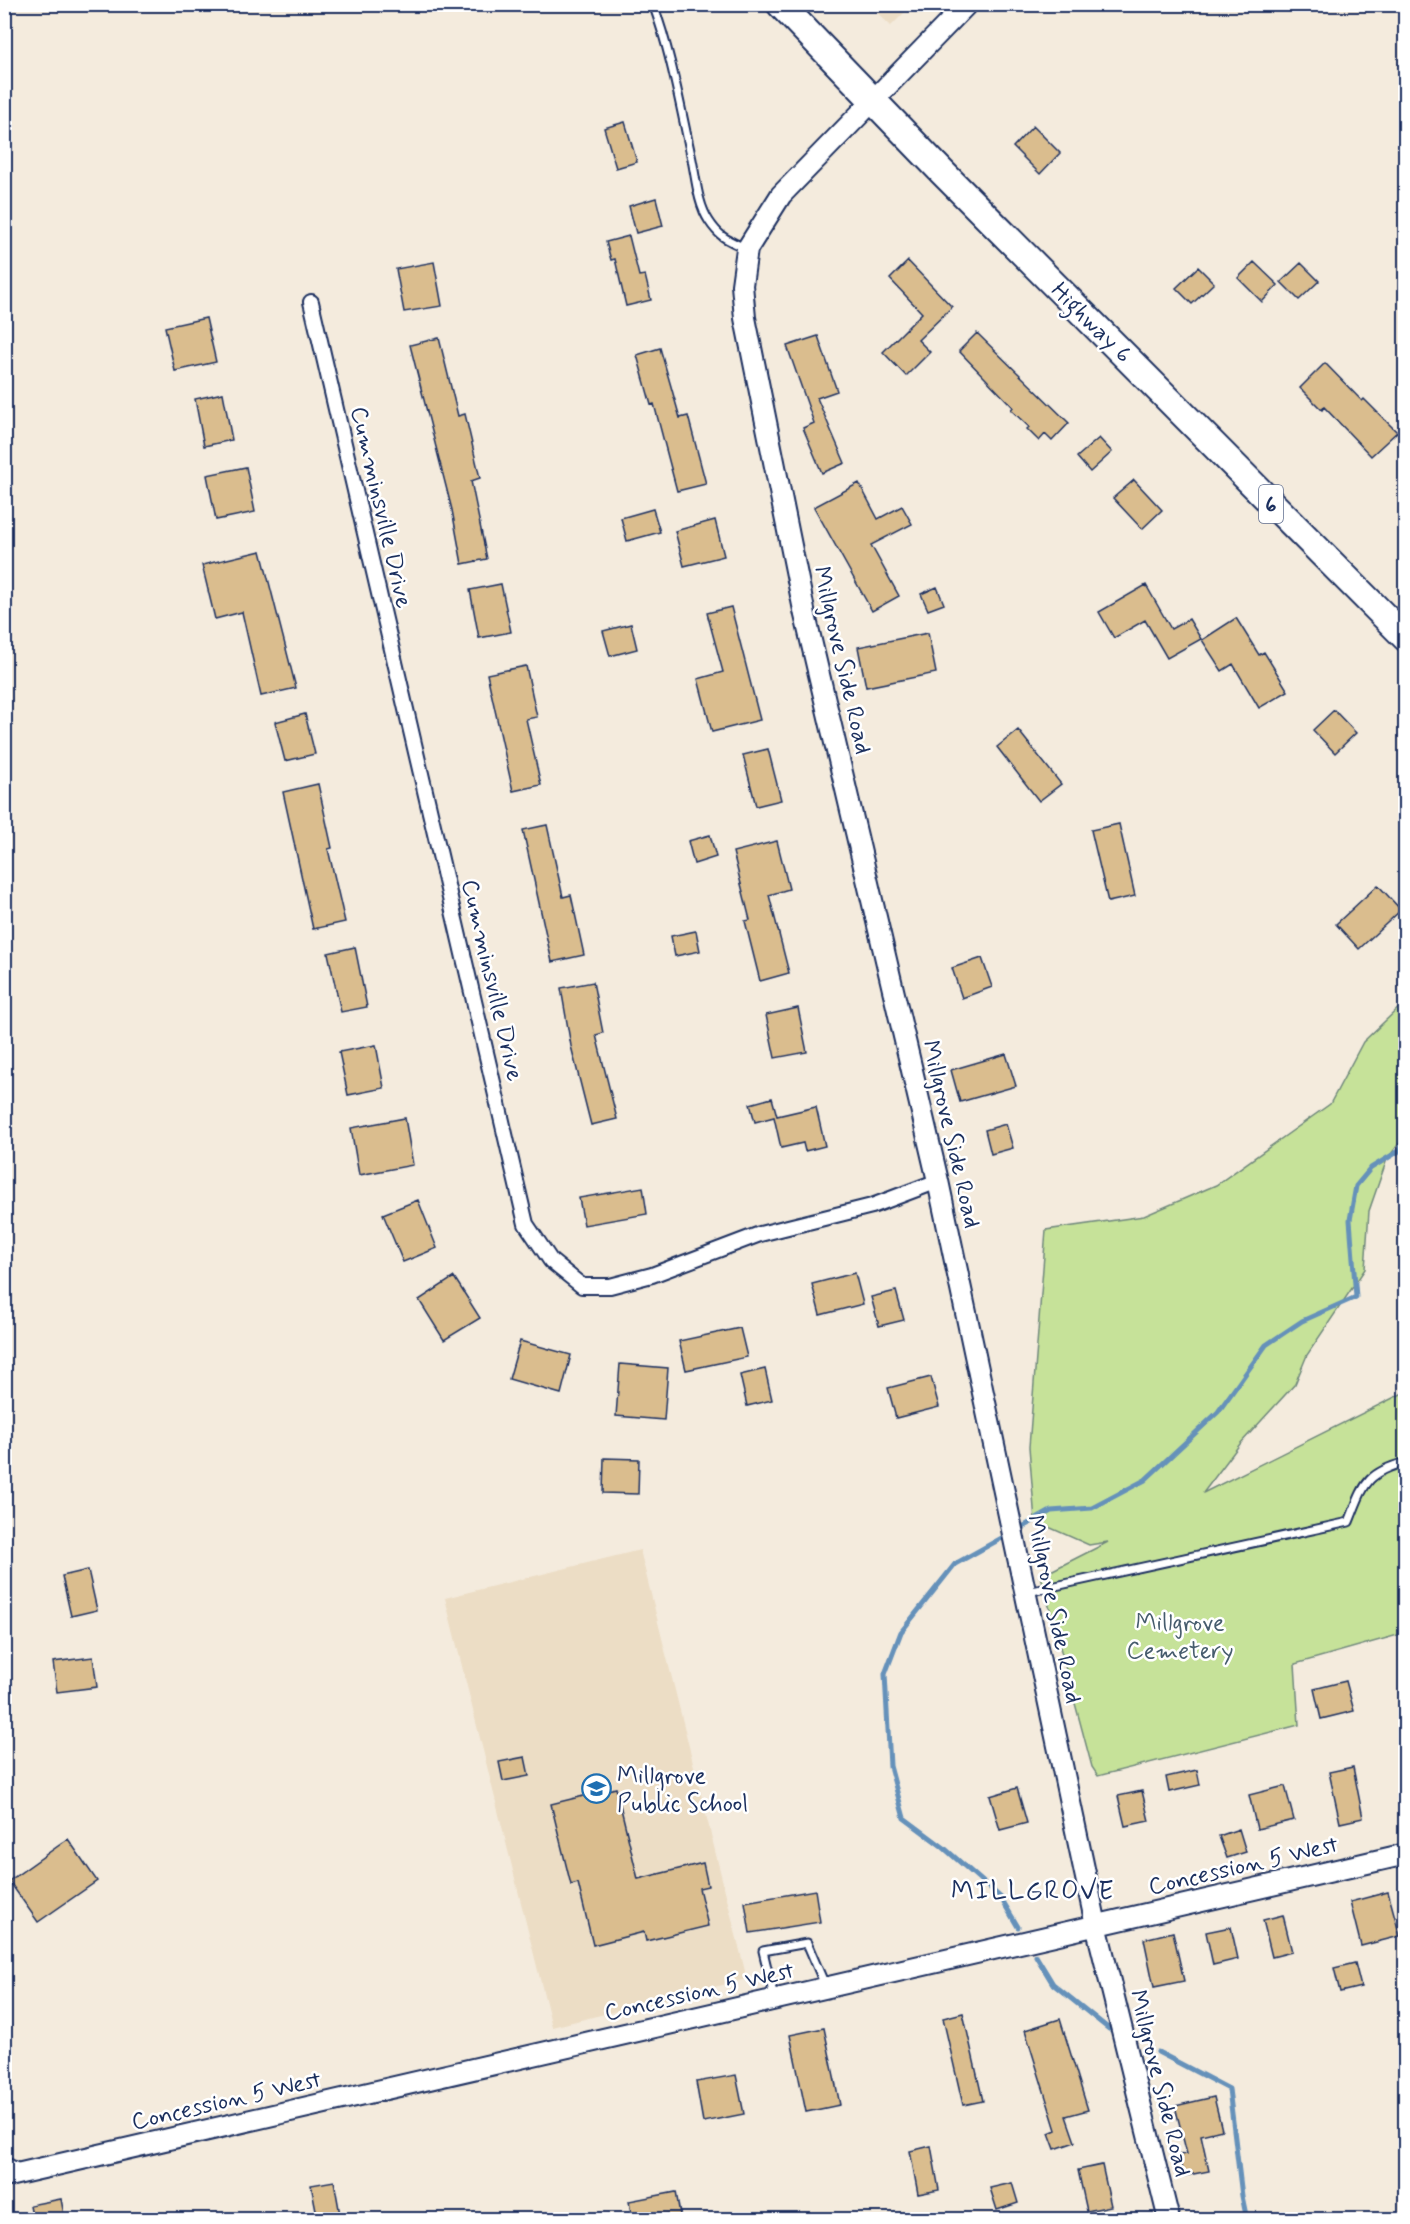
<svg xmlns="http://www.w3.org/2000/svg" width="1410" height="2224" font-family="Mynerve,sans-serif">
  <style>
    .built { fill: #ecddc5 }
    .green { fill: #c6e299; stroke: #70887c; stroke-width: 1.5 }
    .lines { fill: none; stroke-linecap: round; stroke-linejoin: round }
    .stream { stroke: #6591ba; stroke-width: 5 }
    .building { fill: #dabd8e; stroke: #1b2f5e; stroke-width: 1.5 }
    .lane-casing { stroke: #1b2f5e; stroke-width: 11 }
    .street-casing { stroke: #1b2f5e; stroke-width: 18 }
    .secondary-casing { stroke: #1b2f5e; stroke-width: 24 }
    .highway-casing { stroke: #1b2f5e; stroke-width: 30 }
    .lane { stroke: #fff; stroke-width: 7 }
    .street { stroke: #fff; stroke-width: 14 }
    .secondary { stroke: #fff; stroke-width: 20 }
    .highway { stroke: #fff; stroke-width: 26 }
    .labels { text-anchor: middle; stroke-width: 5; stroke-linejoin: round; paint-order: stroke }
    .shield { fill: #fff; stroke: #5f6d8e; stroke-width: 1.5 }
    .shield-label { font-size: 22px; font-weight: bold; fill: #1b2f5e }
    .street-label { font-size: 24px; fill: #1b2f5e; stroke: #fff }
    .park-label { font-size: 24px; fill: #465c6d; stroke: #fff }
    .poi-label { font-size: 24px; fill: #1b2f5e; stroke: #fff; text-anchor: start }
    .neighbourhood-label { font-size: 26px; letter-spacing: 1.5px; fill: #1b2f5e; stroke: #fff }
  </style>
  <rect width="100%" height="100%" fill="#f4ebdd"/>
  <filter id="ink" filterUnits="userSpaceOnUse"><feTurbulence type="fractalNoise" baseFrequency=".0167" numOctaves="2"/><feDisplacementMap in="SourceGraphic" scale="12" xChannelSelector="R" yChannelSelector="G"/><feConvolveMatrix kernelMatrix="1 2 1 2 8 2 1 2 1" color-interpolation-filters="sRGB"/></filter>
  <g filter="url(#ink)">
    <path class="built" d="M869,5H912L891,26Z
      M640,1550L747,1979L552,2027L445,1598Z"/>
    <path class="green" d="M1405,1002V1136L1387,1159L1369,1211L1365,1269L1307,1355L1295,1384L1240,1444L1203,1493L1405,1392V1633L1295,1664L1299,1725L1098,1776L1092,1767L1041,1576L1108,1542L1089,1545L1035,1521L1029,1447L1046,1230L1144,1216L1216,1185L1330,1104L1363,1042Z"/>
    <g class="lines">
      <path class="stream" d="M1017,1530L1051,1511L1092,1508L1145,1480L1218,1412L1266,1345L1302,1321L1356,1297L1350,1220L1356,1186L1371,1168L1399,1151L1406,1139
        M1009,1534L955,1564L901,1632L885,1674L890,1766L904,1818L943,1847L1001,1898L1018,1927
        M1036,1956L1053,1984L1109,2029
        M1158,2052L1229,2089L1242,2196L1247,2220"/>
    </g>
    <path class="building" d="M625,122L637,162L616,168L604,128Z
      M1033,126L1060,153L1040,174L1013,147Z
      M656,198L663,226L636,233L629,206Z
      M629,236L639,276L645,275L651,300L626,306L615,259L611,260L606,242Z
      M908,261L952,307L918,340L930,352L906,376L883,352L922,313L890,279Z
      M434,262L442,306L404,312L396,269Z
      M1254,262L1278,285L1262,302L1238,278Z
      M1301,263L1319,281L1299,300L1281,282Z
      M1198,267L1214,283L1192,304L1176,288Z
      M206,318L216,362L175,371L165,327Z
      M977,333L1069,423L1052,441L1045,434L1039,441L1027,429L1029,427L1011,410L1013,407L959,351Z
      M818,336L837,391L817,398L845,463L822,473L803,428L814,423L787,346Z
      M439,338L458,416L465,414L480,478L471,481L487,559L462,564L452,510L410,345Z
      M660,348L680,418L688,416L706,484L677,491L654,404L651,405L637,355Z
      M1325,363L1362,401L1364,399L1397,432L1371,456L1324,407L1322,410L1300,388Z
      M223,393L232,440L204,446L195,399Z
      M1099,438L1112,452L1090,472L1077,457Z
      M246,467L255,512L216,520L207,475Z
      M1134,480L1162,510L1142,529L1113,498Z
      M859,483L878,519L902,506L912,524L871,545L899,596L872,611L814,507Z
      M653,509L660,532L627,541L621,518Z
      M715,520L724,556L684,566L675,531Z
      M261,551L296,688L261,696L242,612L215,619L202,565Z
      M501,584L511,632L479,638L470,590Z
      M1146,585L1171,629L1189,619L1201,639L1167,658L1145,620L1114,638L1099,612Z
      M937,587L944,604L928,610L921,594Z
      M731,607L760,720L712,732L698,679L723,672L707,613Z
      M1236,618L1259,655L1264,652L1288,691L1259,708L1233,664L1222,671L1202,640Z
      M631,624L637,649L610,656L603,631Z
      M928,633L936,673L866,687L858,647Z
      M526,666L537,717L526,719L541,785L513,791L487,674Z
      M1334,710L1356,733L1335,753L1313,730Z
      M305,714L315,754L285,761L275,722Z
      M1018,730L1061,784L1039,801L997,747Z
      M768,749L781,800L756,806L743,755Z
      M318,784L332,848L328,849L345,922L313,929L283,792Z
      M1119,824L1135,896L1108,902L1091,830Z
      M547,825L563,897L571,895L584,955L552,962L523,830Z
      M710,835L716,857L694,864L688,841Z
      M777,841L789,889L769,895L789,973L760,981L745,921L750,920L733,852Z
      M1378,885L1401,910L1359,949L1336,924Z
      M696,931L700,951L675,956L671,936Z
      M355,947L367,1007L341,1012L328,953Z
      M982,958L992,987L962,998L952,968Z
      M593,982L603,1033L596,1035L617,1119L591,1125L571,1046L561,988Z
      M798,1008L807,1052L775,1058L766,1015Z
      M376,1045L384,1088L348,1095L339,1052Z
      M1006,1054L1016,1086L960,1102L951,1070Z
      M772,1098L777,1116L816,1107L825,1146L805,1151L803,1143L781,1148L774,1117L755,1122L750,1104Z
      M405,1118L413,1165L359,1175L351,1128Z
      M1006,1124L1013,1148L991,1154L985,1130Z
      M643,1187L647,1214L584,1225L579,1198Z
      M418,1200L437,1248L403,1262L383,1214Z
      M855,1273L863,1304L820,1315L812,1284Z
      M454,1277L480,1318L444,1340L419,1300Z
      M896,1291L904,1320L879,1326L871,1297Z
      M740,1328L747,1357L686,1370L679,1341Z
      M520,1341L571,1355L561,1394L509,1379Z
      M620,1364L668,1368L664,1420L616,1416Z
      M765,1369L772,1400L747,1406L740,1375Z
      M931,1377L939,1407L896,1418L888,1388Z
      M604,1458L639,1459L638,1494L603,1493Z
      M88,1570L97,1610L71,1616L62,1576Z
      M93,1657L97,1687L57,1692L53,1662Z
      M1346,1681L1354,1711L1321,1719L1314,1689Z
      M525,1757L529,1776L503,1781L499,1762Z
      M1353,1767L1363,1818L1340,1823L1329,1772Z
      M1197,1770L1200,1785L1169,1792L1166,1777Z
      M1285,1786L1294,1820L1257,1829L1249,1795Z
      M616,1788L638,1879L703,1863L708,1886L699,1888L708,1926L646,1941L644,1932L593,1945L578,1883L571,1885L551,1804Z
      M1017,1788L1027,1823L1000,1830L990,1796Z
      M1142,1791L1149,1821L1125,1826L1118,1796Z
      M1239,1829L1246,1852L1227,1858L1219,1836Z
      M68,1839L97,1881L38,1922L9,1881Z
      M815,1890L820,1922L750,1933L745,1902Z
      M1388,1892L1400,1936L1361,1946L1350,1902Z
      M1283,1915L1292,1952L1272,1957L1263,1920Z
      M1231,1927L1238,1959L1213,1965L1206,1932Z
      M1173,1932L1184,1981L1154,1987L1144,1939Z
      M1355,1963L1361,1987L1340,1992L1334,1968Z
      M963,2013L983,2101L963,2105L943,2018Z
      M1060,2019L1088,2110L1066,2116L1075,2142L1055,2149L1049,2133L1056,2130L1025,2030Z
      M824,2028L840,2105L806,2112L790,2035Z
      M736,2075L744,2114L703,2122L696,2082Z
      M1214,2097L1222,2130L1201,2135L1209,2171L1183,2176L1179,2155L1187,2154L1175,2106Z
      M931,2146L939,2190L918,2194L910,2151Z
      M1102,2165L1111,2206L1087,2211L1078,2170Z
      M334,2181L341,2220H318L311,2185Z
      M1012,2183L1018,2203L997,2210L990,2188Z
      M676,2192L681,2220H632L629,2201Z
      M61,2199L65,2220H33L30,2205Z"/>
    <g class="lines">
      <defs>
        <path id="lane" d="M653,4C671,53 680,105 691,155C696,176 697,203 709,221C720,238 728,240 745,248
          M1028,1592L1349,1522C1364,1485 1365,1473 1406,1462
          M774,1997L763,1951L807,1943L825,1985
          M4,2160L21,2169"/>
        <path id="street" d="M311,302L526,1224L551,1261L582,1286H610L652,1275L760,1234L872,1206L938,1181"/>
        <path id="secondary" d="M967,4L781,195L747,249L742,285L745,318L805,615L938,1181L1096,1925L1169,2220
          M4,2177L1406,1854"/>
        <path id="highway" d="M780,4L942,172L1406,638"/>
      </defs>
      <use href="#lane" class="lane-casing"/>
      <use href="#street" class="street-casing"/>
      <use href="#secondary" class="secondary-casing"/>
      <use href="#highway" class="highway-casing"/>
      <use href="#lane" class="lane"/>
      <use href="#street" class="street"/>
      <use href="#secondary" class="secondary"/>
      <use href="#highway" class="highway"/>
    </g>
  </g>
  <defs>
    <symbol id="school-ring" viewBox="-11 -11 22 22"><circle r="9.5" fill="#fff" stroke="#1f6fb2" stroke-width="1.5"/><path d="M0-5L7-2L0 1L-7-2ZM-4 1L0 2.5L4 1V4Q0 6-4 4Z" fill="#1f6fb2"/></symbol>
  </defs>
  <g fill-rule="evenodd">
    <use href="#school-ring" x="580" y="1772" width="33" height="33"/>
  </g>
  <g class="labels">
    <rect class="shield" x="1259" y="485" width="24" height="38" rx="4.5"/>
    <g class="shield-label">
      <text x="1271" y="512">6</text>
    </g>
    <g class="street-label">
      <text transform="translate(1092 322) rotate(45)" y="8">Highway 6</text>
      <text transform="translate(382 507) rotate(77)" y="8">Cumminsville Drive</text>
      <text transform="translate(843 660) rotate(77)" y="8">Millgrove Side Road</text>
      <text transform="translate(493 980) rotate(77)" y="8">Cumminsville Drive</text>
      <text transform="translate(952 1134) rotate(77)" y="8">Millgrove Side Road</text>
      <text transform="translate(1055 1609) rotate(78)" y="8">Millgrove Side Road</text>
      <text transform="translate(1243 1865) rotate(-13)" y="8">Concession 5 West</text>
      <text transform="translate(699 1991) rotate(-13)" y="8">Concession 5 West</text>
      <text transform="translate(1161 2083) rotate(76)" y="8">Millgrove Side Road</text>
      <text transform="translate(226 2100) rotate(-13)" y="8">Concession 5 West</text>
    </g>
    <g class="park-label">
      <text x="1180" y="1630">Millgrove<tspan x="1180" dy="28">Cemetery</tspan></text>
    </g>
    <g class="poi-label">
      <text x="617" y="1783">Millgrove<tspan x="617" dy="28">Public School</tspan></text>
    </g>
    <g class="neighbourhood-label">
      <text x="1033" y="1899">MILLGROVE</text>
    </g>
  </g>
  <rect width="1410" height="2224" fill="none" stroke="#fff" stroke-width="24"/>
  <rect x="12" y="12" width="1386" height="2200" fill="none" stroke="#1b2f5e" stroke-width="2" filter="url(#ink)"/>
</svg>
